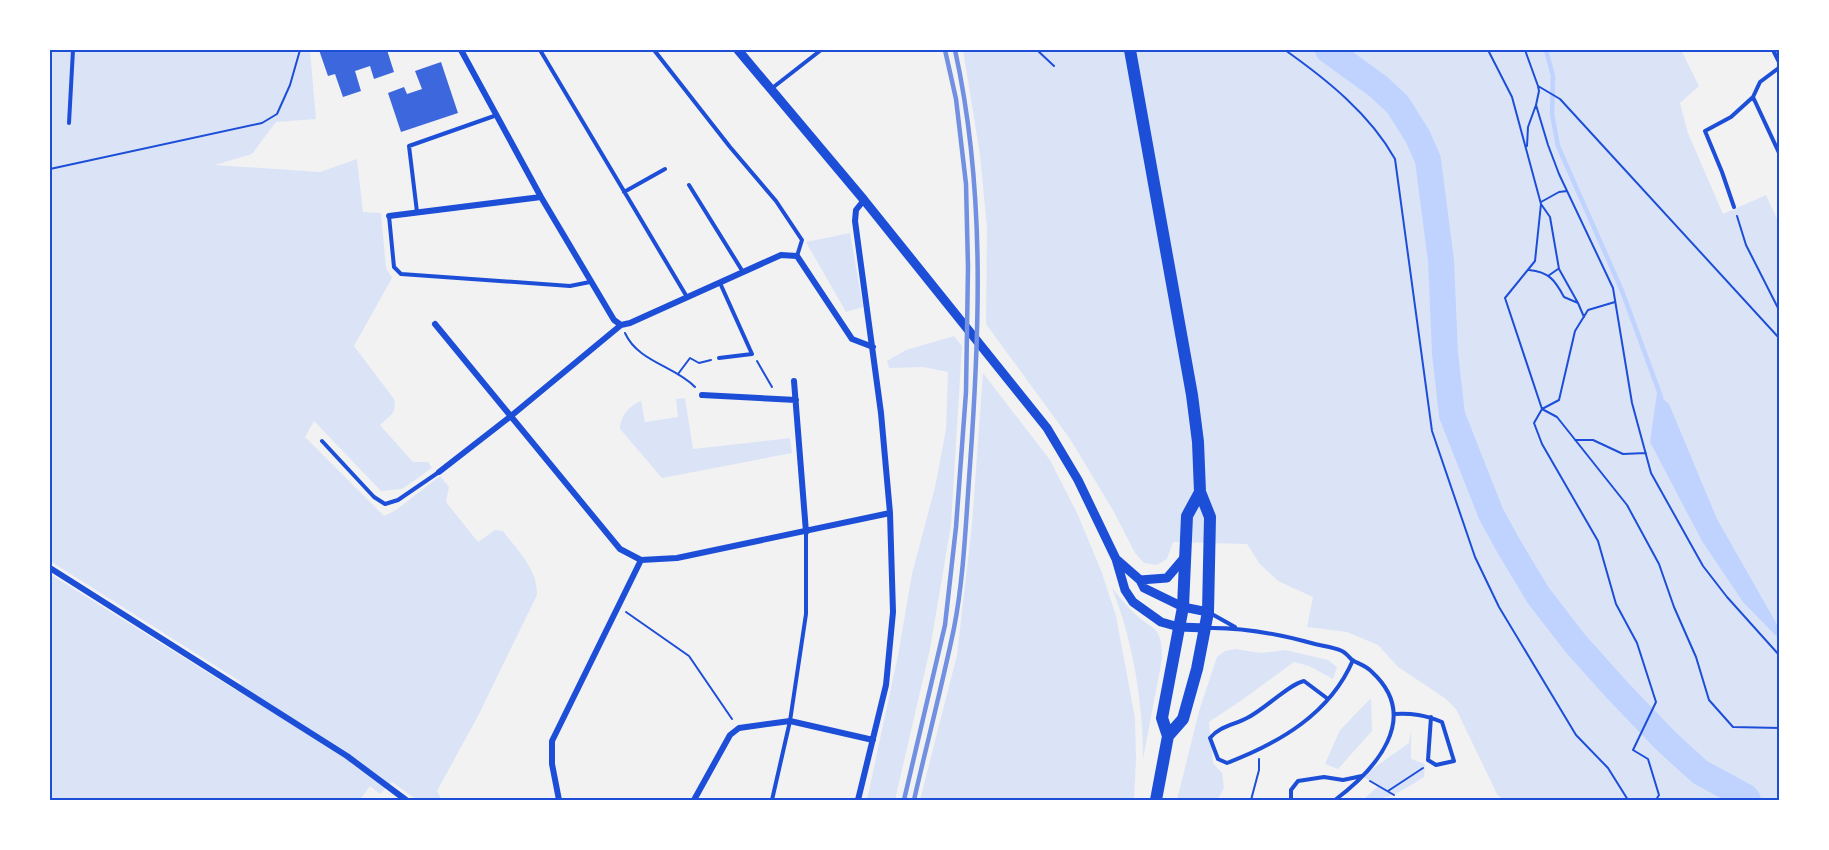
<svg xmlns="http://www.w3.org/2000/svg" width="1829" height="850" font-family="Bitter,serif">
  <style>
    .green { fill: #dbe4f7 }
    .water { fill: #bfd3fe }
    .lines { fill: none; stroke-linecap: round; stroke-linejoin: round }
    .stream { stroke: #bfd3fe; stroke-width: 4.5 }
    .river { stroke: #bfd3fe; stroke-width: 26 }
    .building { fill: #3d67dc }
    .path { stroke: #1d4ed8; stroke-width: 2 }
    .service { stroke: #1d4ed8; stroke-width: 4 }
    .minor { stroke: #1d4ed8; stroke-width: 6 }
    .tertiary { stroke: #1d4ed8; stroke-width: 9 }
    .primary { stroke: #1d4ed8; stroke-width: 12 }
    .rail { stroke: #7290e2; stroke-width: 4.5 }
    .neatline { fill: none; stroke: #1d4ed8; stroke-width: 2 }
  </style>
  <rect width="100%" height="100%" fill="#f2f2f2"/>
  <path class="green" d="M50,50H310L316,119L276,122L252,154L215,165L320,172L357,159L363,212L381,213L386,268L392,278L354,346L394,399C398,413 389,416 380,425L413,462H428L432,468L402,489L381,491L314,421L305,437L384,516L396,510L440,476L449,487L446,502L478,542L495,530L503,531C517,550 538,569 537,595L478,716L437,791L442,800H417L392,782L380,794L370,786L360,800H50V574L237,691L241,682L50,561Z
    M963,50H1681L1699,86L1680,103L1688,133L1723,214L1766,195L1779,223V800H1503L1497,794L1456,709L1446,699L1398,667L1378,645L1347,632L1307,627L1313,597L1278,581L1259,563L1247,544L1173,542L1167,559L1157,565L1144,563L1135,553L1114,512L1070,439L986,324L987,228L980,155Z
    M850,233L863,307L846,312L806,242Z
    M954,336L962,346L951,525L930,649L895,800H867L898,655L912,574L935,487L946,429L948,372L923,367L889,368L887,361L906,350Z
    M983,373L1050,460L1078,515L1102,573L1116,616L1135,718L1136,759L1134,800H920L957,655L972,524Z
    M685,398L693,449L790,438L792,453L662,478L620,429C620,416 630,405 641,401L645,422L678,417L676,399Z
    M1112,588C1118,595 1124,603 1131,610C1152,632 1162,622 1162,659L1143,759C1143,701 1133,642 1112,588Z
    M1235,649L1261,653L1285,650L1328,660L1337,667L1333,679L1309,666L1294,662L1242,700L1209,722L1213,763L1222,773L1224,788L1217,800H1177L1199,711L1217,657L1225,651Z
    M1371,698L1372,731L1338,769L1325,764L1340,730Z
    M1411,730V759L1425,764L1424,777C1403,790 1390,800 1363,800L1378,786L1362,776L1409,743Z"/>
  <path class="water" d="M1657,393L1669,404L1717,519L1779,628V637L1778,638L1743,602L1702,541L1650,442Z"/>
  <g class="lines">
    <path class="stream" d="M1546,50L1553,76L1552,114L1558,146L1622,291L1661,397"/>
    <path class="river" d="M1328,50L1379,87L1398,105L1418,137L1428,160L1441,261L1445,353L1452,415L1491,514L1508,545L1538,595L1575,643L1617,690L1666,741L1700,772L1746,797L1748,800"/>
  </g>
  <path class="building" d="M319,50H387L394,72L374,79L370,66L355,71L361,91L343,97L335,74L328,76Z
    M441,62L458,113L401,132L388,93L404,87L407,94L422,89L415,71Z"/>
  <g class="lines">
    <path class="path" d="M1037,50L1054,66
      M1285,50C1326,79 1370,114 1395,159L1432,431L1475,557L1499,607L1576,735L1608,768L1628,800
      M1488,50L1512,97L1541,204L1535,261L1505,298L1542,409L1557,417L1627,505L1659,564L1674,607L1696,657L1709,700L1733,727L1780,728
      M1525,50L1538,86L1539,91L1536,105L1548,145L1559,174L1613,288L1632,403L1651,473L1703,566L1727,597L1780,656
      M1538,86L1560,99L1780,339
      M1527,146L1528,127L1536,105
      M50,169L262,123L277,114L290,85L300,50
      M1541,202L1559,192L1567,191
      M1737,216L1746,245L1780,312
      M1529,270C1549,272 1555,280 1564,297L1578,303L1559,269L1550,217L1541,204
      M1548,276L1558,269
      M1615,302L1588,310L1575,331L1559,400L1542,409L1534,423L1542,444L1598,541L1616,604L1637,643L1656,702L1633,750L1648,759L1659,795L1656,800
      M1578,303L1584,317
      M625,333C638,362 675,366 695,387
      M757,361L772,387
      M678,374L690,358L699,363L711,360
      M1575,440H1593L1623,454L1646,453
      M626,612L689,656L732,719
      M1370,781L1394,795
      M1388,791L1423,768
      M1251,800L1259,770V759"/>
    <path class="service" d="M540,50L687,297
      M654,50L730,147L776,201L802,240L797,256
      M1773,50L1780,64
      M1780,67L1760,82L1753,97L1780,155
      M771,89L821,50
      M69,123L73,50
      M689,185L743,272
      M624,192L665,169
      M1734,207L1722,172L1705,131L1731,117L1753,97
      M417,212L409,146L497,115
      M389,216L394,267L401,274L570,286L590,282
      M719,358L752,354L720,283
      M322,441L374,497L385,504L398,500L439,472
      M1210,613L1235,627
      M1206,628C1244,627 1279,634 1315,644C1323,646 1334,647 1342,651C1346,653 1349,657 1352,660C1359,664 1367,666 1372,672C1422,718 1375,770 1335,800
      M1328,699L1304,681C1289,684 1264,710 1247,718C1234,725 1220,726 1210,738L1218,759L1227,763C1279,743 1330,714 1353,660
      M1394,714C1412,713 1425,715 1442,722L1454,761L1436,765L1428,760L1431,717
      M772,800L790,721L806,614V532
      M1291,800V790L1298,781L1324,777L1343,780L1362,776"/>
    <path class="minor" d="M461,50L541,197L614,320L621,325
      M389,216L541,197
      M435,324L620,549L641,560L677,558L890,513
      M794,381L806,532
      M702,395L796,400
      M439,472L511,416L621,325L630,323L781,255L797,256L852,339L873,347
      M50,568L347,756L406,800
      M559,800L552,764V741L641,560
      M694,800L730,735L739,728L790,721L873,740
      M858,800L886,685L893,612L890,513L881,413L855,221L856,210L864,200"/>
    <path class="tertiary" d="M738,50L864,200L1047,428L1078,480L1116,559L1125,590L1133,602L1161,622L1179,627L1206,628
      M1116,559L1140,580L1144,588L1183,607L1208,612
      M1140,580L1167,578L1184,558"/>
    <path class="primary" d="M1130,50L1192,395L1198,442L1200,492L1210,517L1208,612L1197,669L1183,719L1168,736
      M1156,800L1168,736L1162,718L1183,607L1187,516L1200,492"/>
    <path class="rail" d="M904,800L945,625L956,527L966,392L968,267L966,184L956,99L945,50
      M914,800C927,743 942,686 954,628C964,577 966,518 970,465C980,327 985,186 955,50"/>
  </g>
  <rect width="1829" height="850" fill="none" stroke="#ffffff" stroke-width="102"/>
  <rect x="51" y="51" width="1727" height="748" class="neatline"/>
</svg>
